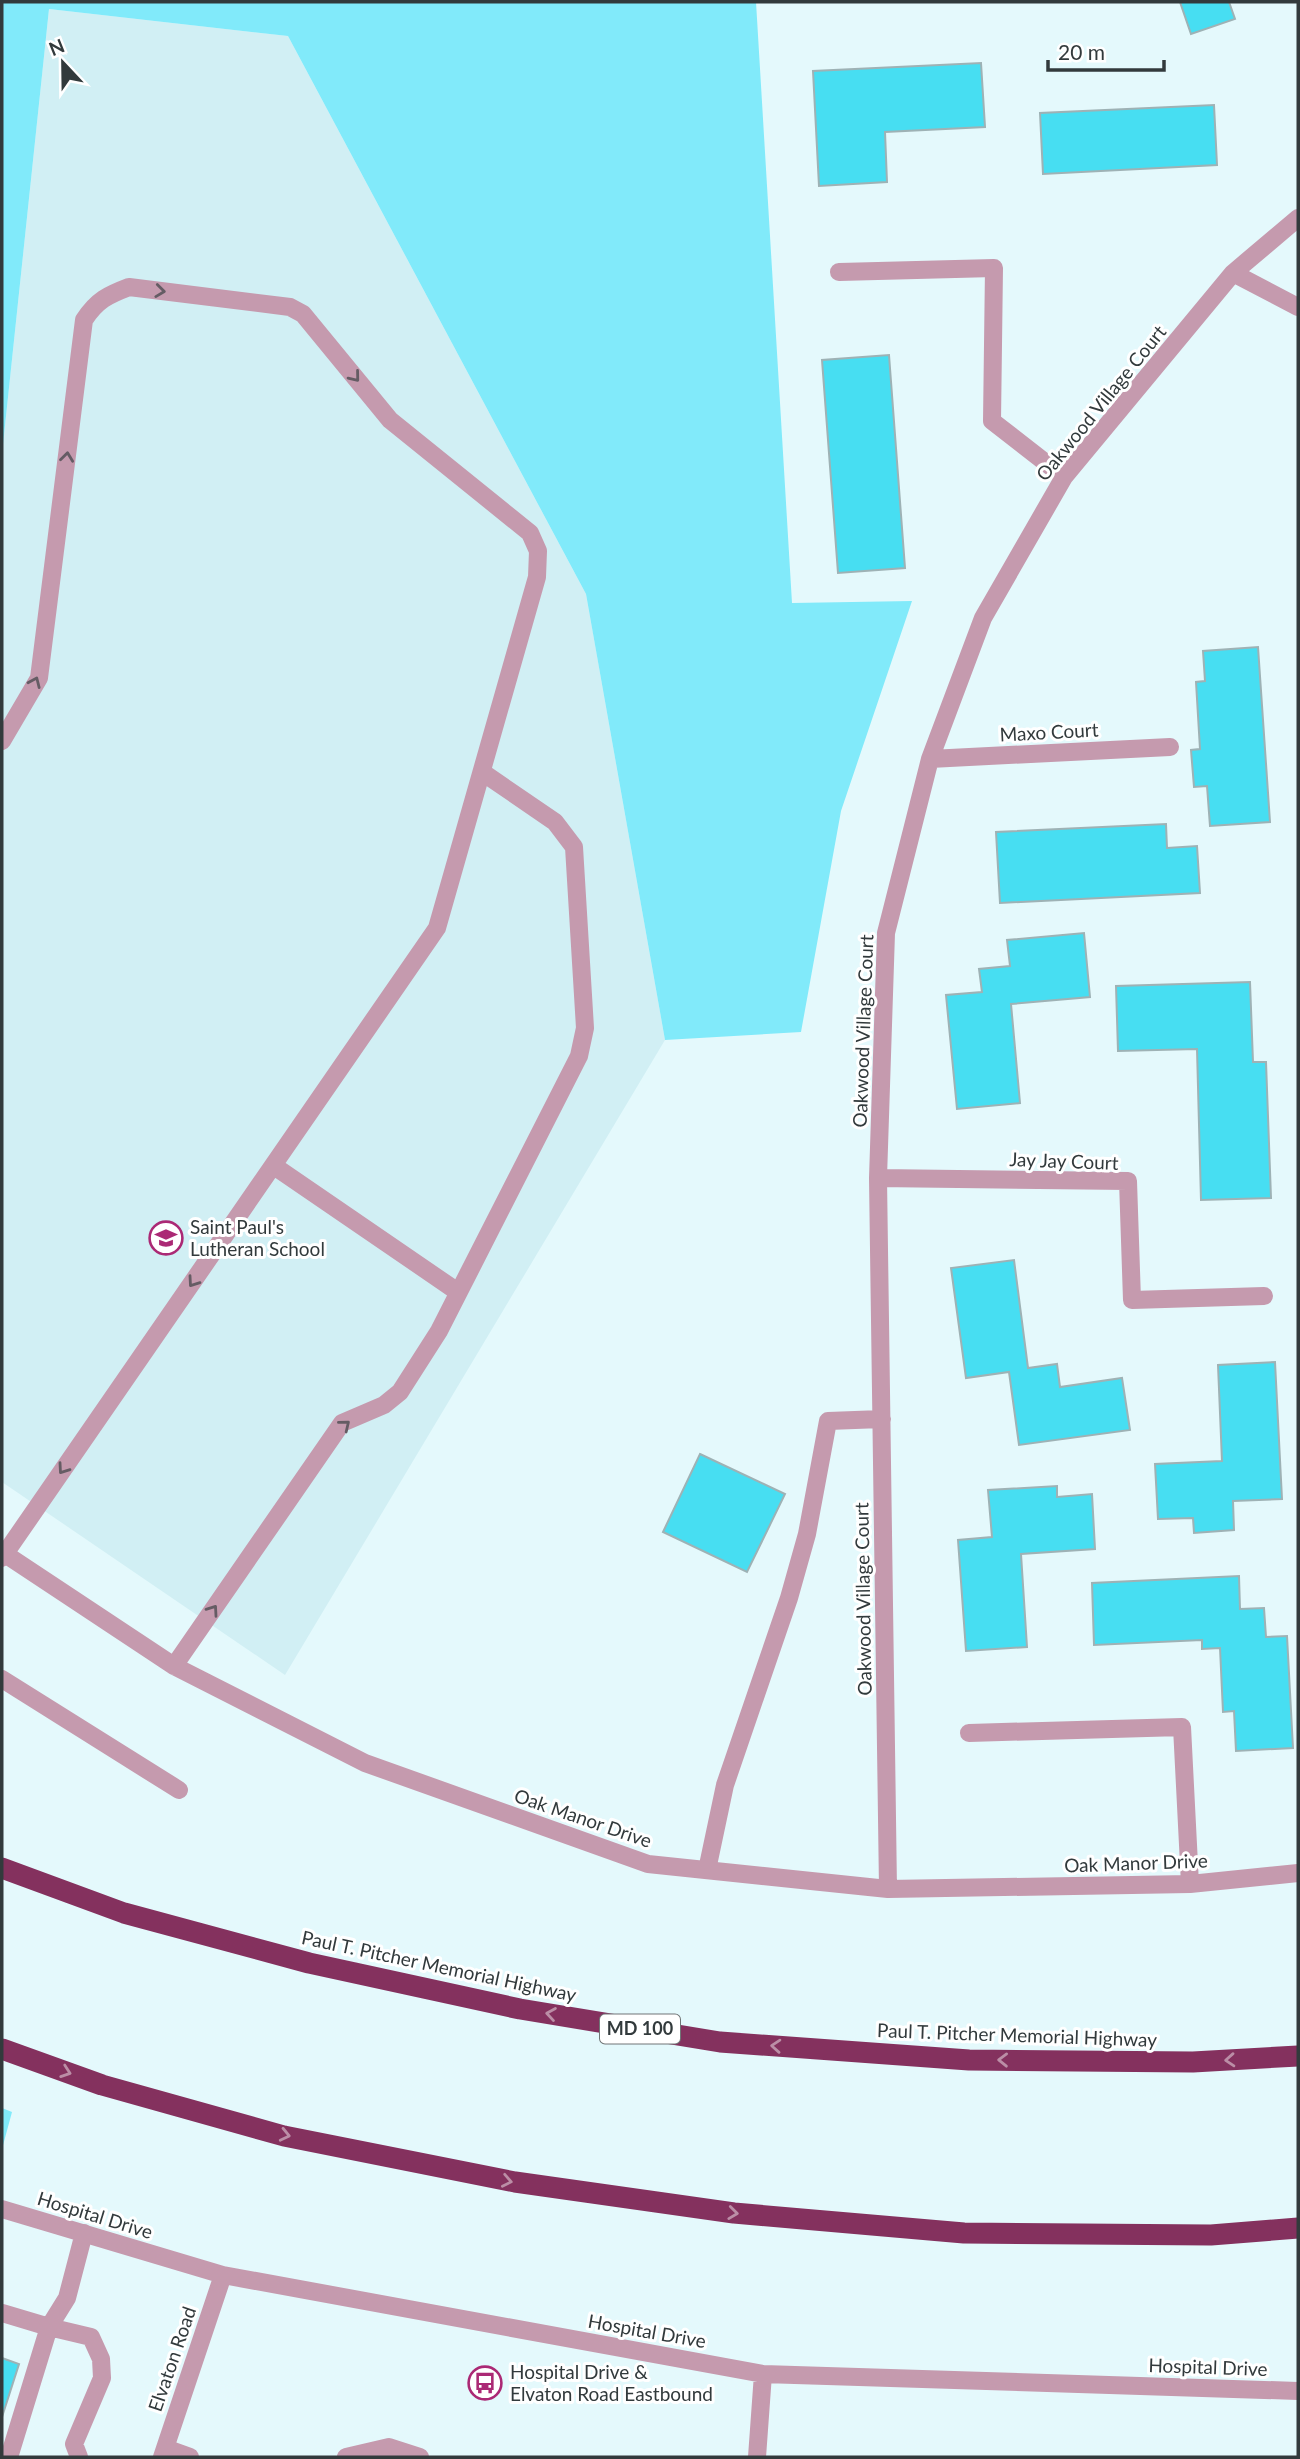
<svg xmlns="http://www.w3.org/2000/svg" width="1300" height="2459" font-family="Lato,sans-serif">
  <style>
    .built { fill: #d1eff4 }
    .green { fill: #81eafa }
    .building { fill: #47def2; stroke: #9eb2b5; stroke-width: 2 }
    .lines { fill: none; stroke-linecap: round; stroke-linejoin: round }
    .minor { stroke: #c59aae; stroke-width: 18 }
    .highway { stroke: #84315e; stroke-width: 21 }
    .oneway { stroke: #655c64 }
    .oneway2 { stroke: #bb8ea6 }
    .labels { text-anchor: middle; stroke-width: 6; stroke-linejoin: round; paint-order: stroke }
    .shield { fill: #fff; stroke: #707576; stroke-width: 2 }
    .shield-label { font-size: 18px; font-weight: bold; fill: #323a3c }
    .street-label { font-size: 19px; fill: #323a3c; stroke: #fff }
    .poi-label { font-size: 19px; fill: #323a3c; stroke: #fff; text-anchor: start }
  </style>
  <rect width="100%" height="100%" fill="#e4f9fc"/>
  <path class="built" d="M49,9L288,36L586,594L665,1040L285,1675L2,1482V454Z"/>
  <path class="green" d="M2,2H756L792,603L912,601L841,811L801,1032L665,1040L586,594L288,36L49,9L2,454Z
    M2,2108L12,2112L2,2149Z"/>
  <path class="building" d="M1180,2H1229L1235,19L1191,34Z
    M981,63L985,127L885,132L887,182L819,186L813,71Z
    M1214,105L1217,165L1043,174L1040,113Z
    M889,355L905,568L838,573L822,360Z
    M1258,647L1270,822L1210,826L1207,786L1194,787L1191,750L1200,749L1196,682L1205,681L1203,651Z
    M1166,824L1167,848L1197,846L1200,893L1000,903L996,832Z
    M1084,933L1090,997L1011,1004L1020,1103L957,1109L946,995L982,992L979,969L1010,966L1007,940Z
    M1250,982L1253,1062H1266L1271,1198L1201,1200L1197,1049L1118,1051L1116,986Z
    M1014,1260L1028,1368L1057,1364L1060,1387L1122,1378L1130,1430L1019,1445L1009,1372L966,1378L951,1268Z
    M1275,1362L1282,1499L1233,1501L1234,1530L1194,1533L1193,1518L1158,1519L1155,1464L1222,1461L1218,1365Z
    M700,1454L785,1494L747,1572L663,1532Z
    M1057,1486V1497L1092,1494L1095,1549L1021,1554L1027,1647L966,1651L958,1540L992,1537L988,1490Z
    M1239,1576L1240,1609L1264,1608L1266,1637L1287,1636L1293,1748L1236,1751L1234,1711L1223,1712L1220,1648L1202,1649V1640L1094,1645L1092,1583Z
    M2,2358L19,2364L2,2417Z"/>
  <g class="lines">
    <path class="minor" d="M839,272L994,268L992,421L1064,477
      M1233,273L1298,307
      M2,741L39,678L84,320C97,300 108,295 129,287L290,307L303,314L390,420L530,533L538,551L537,577L437,928L2,1558
      M930,759L1170,747
      M274,1166L458,1292
      M878,1178L1128,1181L1132,1300L1264,1296
      M2,1552L174,1666L365,1763L648,1864L888,1889L1190,1884L1298,1873
      M174,1666L342,1423L384,1405L400,1392L439,1331L579,1056L585,1028L574,847L555,822L482,772
      M2,1679L179,1790
      M969,1733L1182,1727L1190,1884
      M707,1870L725,1785L789,1598L807,1534L828,1421L882,1419
      M888,1889L878,1178L886,933L930,759L983,618L1064,477L1233,273L1298,218
      M2,2209L223,2275L763,2374L1298,2391
      M2,2313L49,2327L67,2298L84,2233
      M165,2448L190,2457
      M10,2454L49,2327L91,2337L101,2359L102,2378L74,2444L79,2457
      M162,2457L223,2275
      M346,2457L389,2447L420,2457
      M757,2457L763,2374"/>
    <path class="highway" d="M2,1868L124,1913L309,1963L520,2009L720,2042L969,2060L1193,2062L1298,2056
      M2,2049L102,2085L284,2136L515,2182L734,2213L964,2233L1211,2235L1298,2228"/>
  </g>
  <defs><path id="oneway-chevron" d="M-2-3.5L2.5 0L-2 3.5" fill="none" stroke-width="1.6" stroke-linecap="round" stroke-linejoin="round" transform="scale(1.75)"/></defs>
  <g class="oneway">
    <use href="#oneway-chevron" transform="translate(160 291) rotate(7)"/>
    <use href="#oneway-chevron" transform="translate(355 377) rotate(51)"/>
    <use href="#oneway-chevron" transform="translate(67 457) rotate(-83)"/>
    <use href="#oneway-chevron" transform="translate(35 682) rotate(-66)"/>
    <use href="#oneway-chevron" transform="translate(193 1282) rotate(125)"/>
    <use href="#oneway-chevron" transform="translate(345 1425) rotate(-39)"/>
    <use href="#oneway-chevron" transform="translate(63 1469) rotate(125)"/>
    <use href="#oneway-chevron" transform="translate(213 1610) rotate(-55)"/>
  </g>
  <g class="oneway2">
    <use href="#oneway-chevron" transform="translate(551 2014) rotate(-171)"/>
    <use href="#oneway-chevron" transform="translate(776 2046) rotate(-176)"/>
    <use href="#oneway-chevron" transform="translate(1003 2060) rotate(-179)"/>
    <use href="#oneway-chevron" transform="translate(1230 2060) rotate(176)"/>
    <use href="#oneway-chevron" transform="translate(66 2072) rotate(19)"/>
    <use href="#oneway-chevron" transform="translate(285 2135) rotate(13)"/>
    <use href="#oneway-chevron" transform="translate(507 2181) rotate(11)"/>
    <use href="#oneway-chevron" transform="translate(733 2213) rotate(7)"/>
  </g>
  <defs>
    <symbol id="school-ring" viewBox="-11 -11 22 22"><circle r="9.5" fill="#fff" stroke="#ab2975" stroke-width="1.5"/><path d="M0-5L7-2L0 1L-7-2ZM-4 1L0 2.5L4 1V4Q0 6-4 4Z" fill="#ab2975"/></symbol>
    <symbol id="bus-ring" viewBox="-11 -11 22 22"><circle r="9.5" fill="#fff" stroke="#ab2975" stroke-width="1.5"/><path d="M-5-6H5V4H4V6H2V4H-2V6H-4V4H-5ZM-3.5-4V0h7V-4ZM-3.5 1.2v1.5H-2V1.2ZM2 1.2v1.5H3.5V1.2Z" fill="#ab2975"/></symbol>
  </defs>
  <g fill-rule="evenodd">
    <use href="#school-ring" x="147" y="1219" width="38" height="38"/>
    <use href="#bus-ring" x="466" y="2364" width="38" height="38"/>
  </g>
  <g class="labels">
    <rect class="shield" x="600" y="2014.5" width="80" height="29" rx="5"/>
    <g class="shield-label">
      <text x="640" y="2035">MD 100</text>
    </g>
    <g class="street-label">
      <text transform="translate(1101 403) rotate(-51)" y="7">Oakwood Village Court</text>
      <text transform="translate(1049 732) rotate(-3)" y="7">Maxo Court</text>
      <text transform="translate(863 1031) rotate(-88)" y="7">Oakwood Village Court</text>
      <text transform="translate(1064 1161) rotate(2)" y="7">Jay Jay Court</text>
      <text transform="translate(863 1599) rotate(-91)" y="7">Oakwood Village Court</text>
      <text transform="translate(583 1818) rotate(19)" y="7">Oak Manor Drive</text>
      <text transform="translate(1136 1863) rotate(-2)" y="7">Oak Manor Drive</text>
      <text transform="translate(439 1966) rotate(12)" y="7">Paul T. Pitcher Memorial Highway</text>
      <text transform="translate(1017 2035) rotate(2)" y="7">Paul T. Pitcher Memorial Highway</text>
      <text transform="translate(95 2215) rotate(17)" y="7">Hospital Drive</text>
      <text transform="translate(647 2331) rotate(10)" y="7">Hospital Drive</text>
      <text transform="translate(172 2359) rotate(-71)" y="7">Elvaton Road</text>
      <text transform="translate(1208 2367) rotate(2)" y="7">Hospital Drive</text>
    </g>
    <g class="poi-label">
      <text x="190" y="1234">Saint Paul's<tspan x="190" dy="22">Lutheran School</tspan></text>
      <text x="510" y="2379">Hospital Drive &amp;<tspan x="510" dy="22">Elvaton Road Eastbound</tspan></text>
    </g>
  </g>
  <rect width="1300" height="2459" fill="none" stroke="#323a3c" stroke-width="7"/>
  <g transform="translate(63 63) rotate(338)" stroke="#ffffff" stroke-width="5" paint-order="stroke">
  <path d="M0-5L12 26L0 18L-12 26Z" fill="#323a3c"/>
  <text y="-10" font-size="19" font-weight="bold" text-anchor="middle" fill="#323a3c">N</text>
  </g>
  <path d="M1048 60v10h116v-10" fill="none" stroke="#323a3c" stroke-width="3.5"/>
  <text x="1058" y="60" font-size="21" fill="#323a3c" stroke="#ffffff" stroke-width="5" paint-order="stroke">20 m</text>
</svg>
